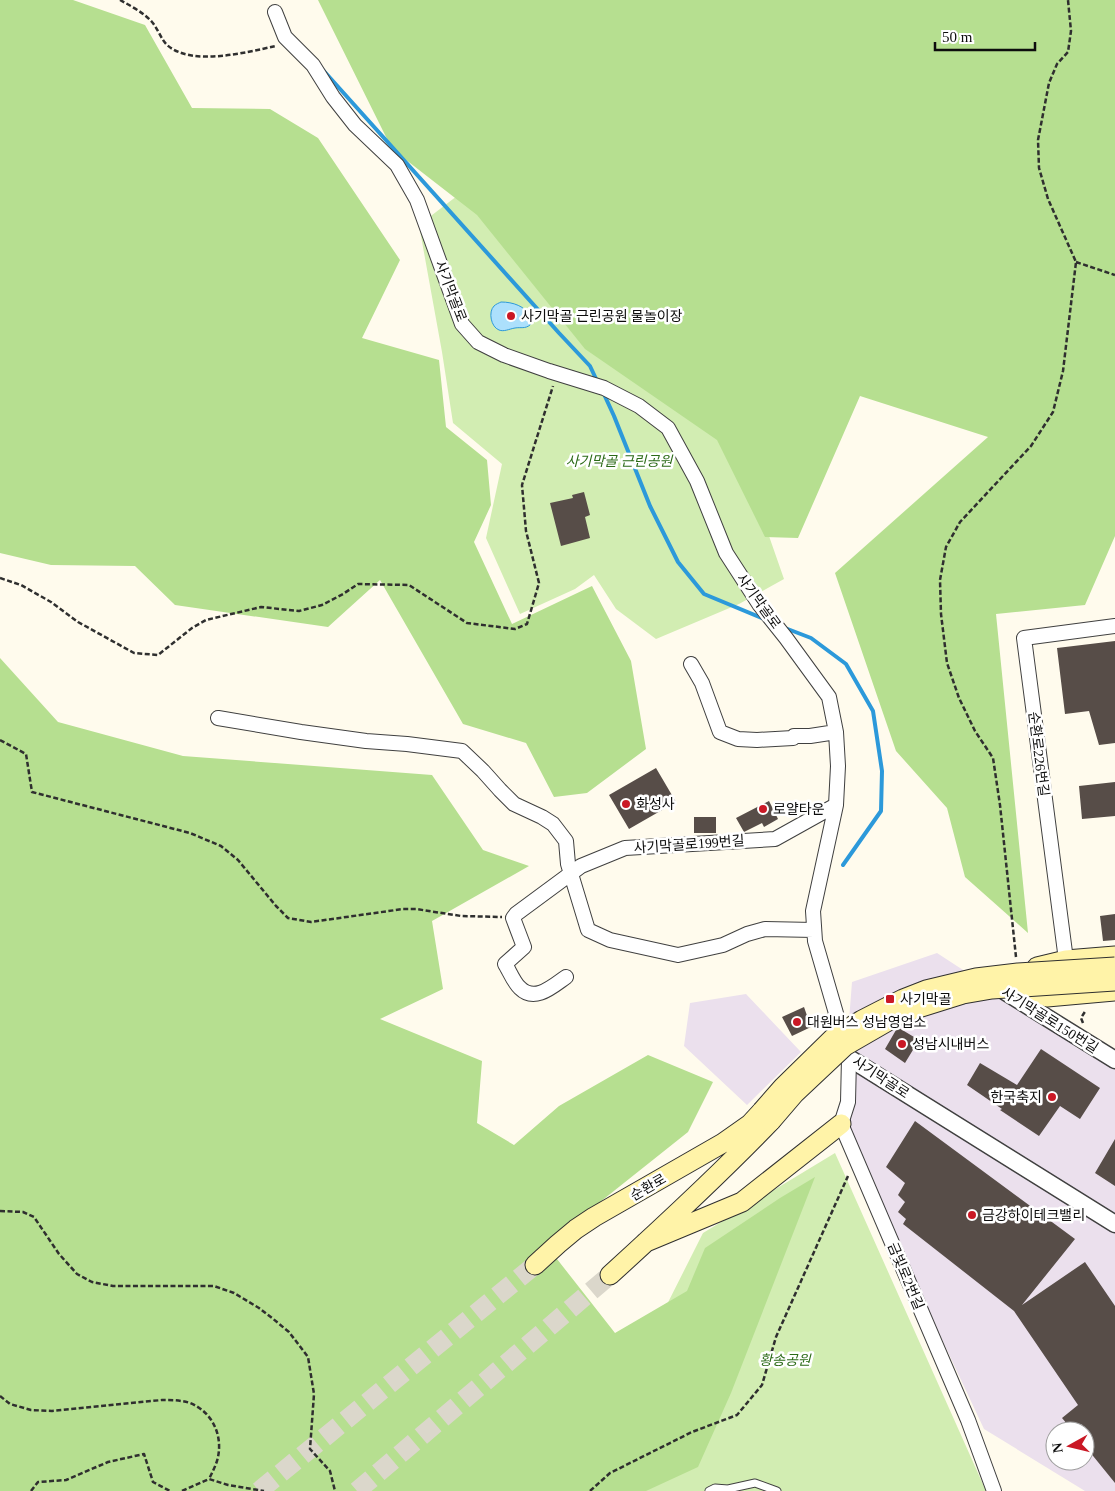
<svg xmlns="http://www.w3.org/2000/svg" width="1115" height="1491" font-family="'Times New Roman','Noto Sans KR',serif">
  <style>
    .industrial { fill: #ebe0ed; fill-rule: evenodd }
    .green { fill: #d2edb2 }
    .forest { fill: #b6df90 }
    .water { fill: #ace0fc; stroke: #2c99da }
    .lines { fill: none; stroke-linecap: round; stroke-linejoin: round }
    .stream { stroke: #2c99da; stroke-width: 4 }
    .building { fill: #574d48 }
    .secondary-tunnel { stroke: #dbd7cb; stroke-width: 19; stroke-dasharray: 19 9; stroke-linecap: butt }
    .service-casing { stroke: #404040; stroke-width: 9 }
    .minor-casing { stroke: #404040; stroke-width: 16 }
    .tertiary-casing { stroke: #404040; stroke-width: 19 }
    .secondary-casing { stroke: #2f2f2f; stroke-width: 21 }
    .path { stroke: #2f2f2f; stroke-width: 2.5; stroke-dasharray: 5 2.5; stroke-linecap: butt }
    .service { stroke: #fff; stroke-width: 7 }
    .minor { stroke: #fff; stroke-width: 14 }
    .tertiary { stroke: #fff; stroke-width: 16 }
    .secondary { stroke: #fff3a8; stroke-width: 19 }
    .secondary-bridge-casing { stroke: #2f2f2f; stroke-width: 21; stroke-linecap: butt }
    .secondary-bridge { stroke: #fff3a8; stroke-width: 19 }
    .poi-dot { fill: #ca1825; stroke: #fff; stroke-width: 2 }
    .labels { text-anchor: middle; stroke-width: 5; stroke-linejoin: round; paint-order: stroke }
    .street-label { font-size: 14px; fill: #0d0d0d; stroke: #fff }
    .poi-label { font-size: 14px; fill: #0d0d0d; stroke: #fff; text-anchor: start }
    .park-label { font-size: 14px; font-style: italic; fill: #2b6a17; stroke: #fff }
  </style>
  <rect width="100%" height="100%" fill="#fffbed"/>
  <path class="industrial" d="M937,953L1115,1069V1491H1085L984,1429L841,1124L852,982ZM1055,1431H1085V1461H1055Z
    M746,994L801,1052L747,1105L684,1046L690,1003Z"/>
  <path class="green" d="M474,183L716,384L784,579L739,604L656,639L616,609L594,575L575,589L520,614L486,538L502,464L453,423L442,352L419,225Z
    M835,1153L986,1491H573L703,1233Z"/>
  <path class="forest" d="M0,0H73L145,25L192,108L270,109L318,138L400,260L362,338L439,360L446,427L487,460L491,505L474,542L512,624L592,586L631,661L646,749L587,793L554,797L526,743L463,724L380,580L328,627L175,605L135,566L51,565L0,553Z
    M318,0H1115V536L1085,605L996,614L1028,933L965,877L947,808L896,751L835,573L988,437L860,396L798,538L765,537L717,440L585,349L477,215L392,149Z
    M0,658L58,722L183,756L432,775L483,850L529,866L432,921L443,989L380,1019L482,1061L477,1123L514,1145L559,1106L648,1055L713,1082L688,1132L546,1245L615,1333L687,1291L705,1248L780,1198L815,1177L731,1393L698,1467L646,1491H0Z"/>
  <path class="water" d="M501,302C513,302 525,306 531,317L530,325C525,329 521,327 515,328C509,329 504,332 499,330C491,327 488,312 494,306C496,304 499,303 501,302Z"/>
  <g class="lines">
    <path class="stream" d="M323,70L559,333L590,366L597,381
      M603,392L614,416L650,506L678,562L704,594L764,619
      M785,628L811,638L846,664L873,711L882,771L881,811L843,865"/>
  </g>
  <path class="building" d="M584,492L590,515L585,517L590,538L561,546L550,503L573,498L572,495Z
    M1115,641V743L1099,745L1089,711L1065,714L1057,648Z
    M656,768L676,802L629,829L609,795Z
    M1115,782V816L1082,819L1079,786Z
    M769,801L778,819L764,827L762,823L744,832L736,818Z
    M694,817H716V833H694Z
    M1115,914V940L1103,941L1100,916Z
    M804,1007L811,1027L792,1036L782,1017Z
    M899,1028L919,1040L905,1063L885,1049L896,1030Z
    M1041,1049L1100,1088L1080,1119L1060,1106L1039,1136L1000,1110L1002,1109L967,1085L980,1063L1017,1085Z
    M915,1121L1075,1239L1022,1305L1085,1262L1115,1306V1483L1085,1446V1431H1073L1062,1418L1078,1405L1014,1311L903,1224L906,1219L898,1212L905,1202L898,1195L905,1183L886,1167Z
    M1115,1139V1186L1095,1173Z"/>
  <g class="lines">
    <path class="secondary-tunnel" d="M259,1491L535,1265
      M357,1491L610,1275"/>
    <defs>
      <path id="service" d="M728,1489L755,1483L777,1491
        M709,1491L715,1488L728,1489V1491"/>
      <path id="minor" d="M275,12L285,37L313,65L333,97L355,125L397,165L417,200L462,324L478,342L504,355L549,371L604,388L639,406L668,428L697,481L726,553L759,604L786,638L829,697L836,732L838,766L836,805L813,911L815,941L849,1058L848,1102L841,1124L968,1420L994,1491
        M691,664L702,683L720,732L738,739L757,740L793,738L794,736H810L836,732
        M218,718L301,732L366,741L407,744L462,751L483,771L500,790L514,804L542,817L553,824L566,841L568,864L588,930L610,940L678,955L723,945L747,934L765,929L814,930
        M1066,960L1024,638L1115,626
        M566,977C553,986 535,1003 520,988C514,983 509,970 505,964L524,947L513,918L516,914L581,866L625,848L775,839L836,805"/>
      <path id="tertiary" d="M996,986L1115,1060
        M849,1058L1115,1224"/>
      <path id="secondary" d="M1037,967L1066,960L1115,956
        M1018,988L1047,997L1115,991
        M646,1242L742,1202L841,1124
        M535,1265L558,1244L576,1229L594,1217L723,1143L750,1124L762,1111
        M610,1275C665,1225 720,1174 771,1121"/>
    </defs>
    <use href="#service" class="service-casing"/>
    <use href="#minor" class="minor-casing"/>
    <use href="#tertiary" class="tertiary-casing"/>
    <use href="#secondary" class="secondary-casing"/>
    <path class="path" d="M120,0C131,6 144,13 152,22C158,29 161,39 167,45C192,67 247,52 276,46
      M1076,262L1115,275
      M0,578L21,585L51,602L78,622L134,653L158,655L192,628L206,620L261,607L299,611L322,605L343,594L358,584L409,585L467,623L515,629L527,624L539,583L526,531L522,485L553,386
      M0,740L26,754L32,792L190,833L221,846L238,860L276,906L288,918L311,922L403,909H416L461,916L502,917
      M1016,957L1000,805L993,758L975,731L959,698L947,663L941,614L940,580L946,547L960,522L1031,446L1053,412L1063,371L1076,262L1048,199L1039,168L1038,140L1049,83L1057,64L1068,52L1071,31L1068,0
      M1083,1023L1081,1018L1086,1010
      M0,1211L23,1212L34,1217L59,1254L77,1274L92,1282L113,1286H214L234,1293L259,1308L272,1318L289,1332L308,1357L314,1394L310,1449L330,1471L335,1491
      M0,1396L10,1404L31,1410L52,1411L162,1400C171,1400 181,1400 190,1403C213,1412 224,1437 217,1461C215,1467 212,1473 209,1479
      M31,1491L38,1482L66,1480L108,1462L144,1454L153,1482L170,1491
      M182,1491L209,1479L228,1485L264,1491
      M590,1491L610,1473L692,1432L737,1415L762,1385L776,1337L848,1176"/>
    <use href="#service" class="service"/>
    <use href="#minor" class="minor"/>
    <use href="#tertiary" class="tertiary"/>
    <use href="#secondary" class="secondary"/>
    <defs>
      <path id="secondary-bridge" d="M762,1111L783,1087L833,1038L862,1020L903,999L926,990L976,978L1018,973L1115,967
        M771,1121L795,1093L845,1046L897,1016L915,1009L963,994L992,989L1115,981"/>
    </defs>
    <use href="#secondary-bridge" class="secondary-bridge-casing"/>
    <use href="#secondary-bridge" class="secondary-bridge"/>
  </g>
  <g class="poi-dot">
    <circle cx="511" cy="316" r="5"/>
    <circle cx="626" cy="804" r="5"/>
    <circle cx="763" cy="809" r="5"/>
    <rect x="885" y="994" width="10" height="10" rx="2.5"/>
    <circle cx="797" cy="1022" r="5"/>
    <circle cx="902" cy="1044" r="5"/>
    <circle cx="1052" cy="1097" r="5"/>
    <circle cx="972" cy="1215" r="5"/>
  </g>
  <g class="labels">
    <g class="street-label">
      <text transform="translate(451 291) rotate(69)" y="5">사기막골로</text>
      <text transform="translate(759 601) rotate(54)" y="5">사기막골로</text>
      <text transform="translate(1039 754) rotate(83)" y="5">순환로226번길</text>
      <text transform="translate(689 844) rotate(-4)" y="5">사기막골로199번길</text>
      <text transform="translate(1050 1020) rotate(32)" y="5">사기막골로150번길</text>
      <text transform="translate(881 1077) rotate(33)" y="5">사기막골로</text>
      <text transform="translate(648 1187) rotate(-30)" y="5">순환로</text>
      <text transform="translate(906 1276) rotate(67)" y="5">금빛로2번길</text>
    </g>
    <g class="poi-label">
      <text x="521" y="321">사기막골 근린공원 물놀이장</text>
      <text x="636" y="809">화성사</text>
      <text x="773" y="814">로얄타운</text>
      <text x="900" y="1004">사기막골</text>
      <text x="807" y="1027">대원버스 성남영업소</text>
      <text x="912" y="1049">성남시내버스</text>
      <text x="1042" y="1102" text-anchor="end">한국축지</text>
      <text x="982" y="1220">금강하이테크밸리</text>
    </g>
    <g class="park-label">
      <text x="619" y="466">사기막골 근린공원</text>
      <text x="785" y="1365">황송공원</text>
    </g>
  </g>
  <g transform="translate(1070 1446) rotate(262)"><circle r="24" fill="#ffffff" stroke="#9e9e9e"/>
  <path d="M0-4L9 19L0 12L-9 19Z" fill="#ca1825"/>
  <text y="-8" font-size="14" font-weight="bold" text-anchor="middle" fill="#0d0d0d">N</text>
  </g>
  <path d="M935 42v8h100v-8" fill="none" stroke="#0d0d0d" stroke-width="2.5"/>
  <text x="942" y="42" font-size="15" fill="#0d0d0d" stroke="#ffffff" stroke-width="4" paint-order="stroke">50 m</text>
</svg>
